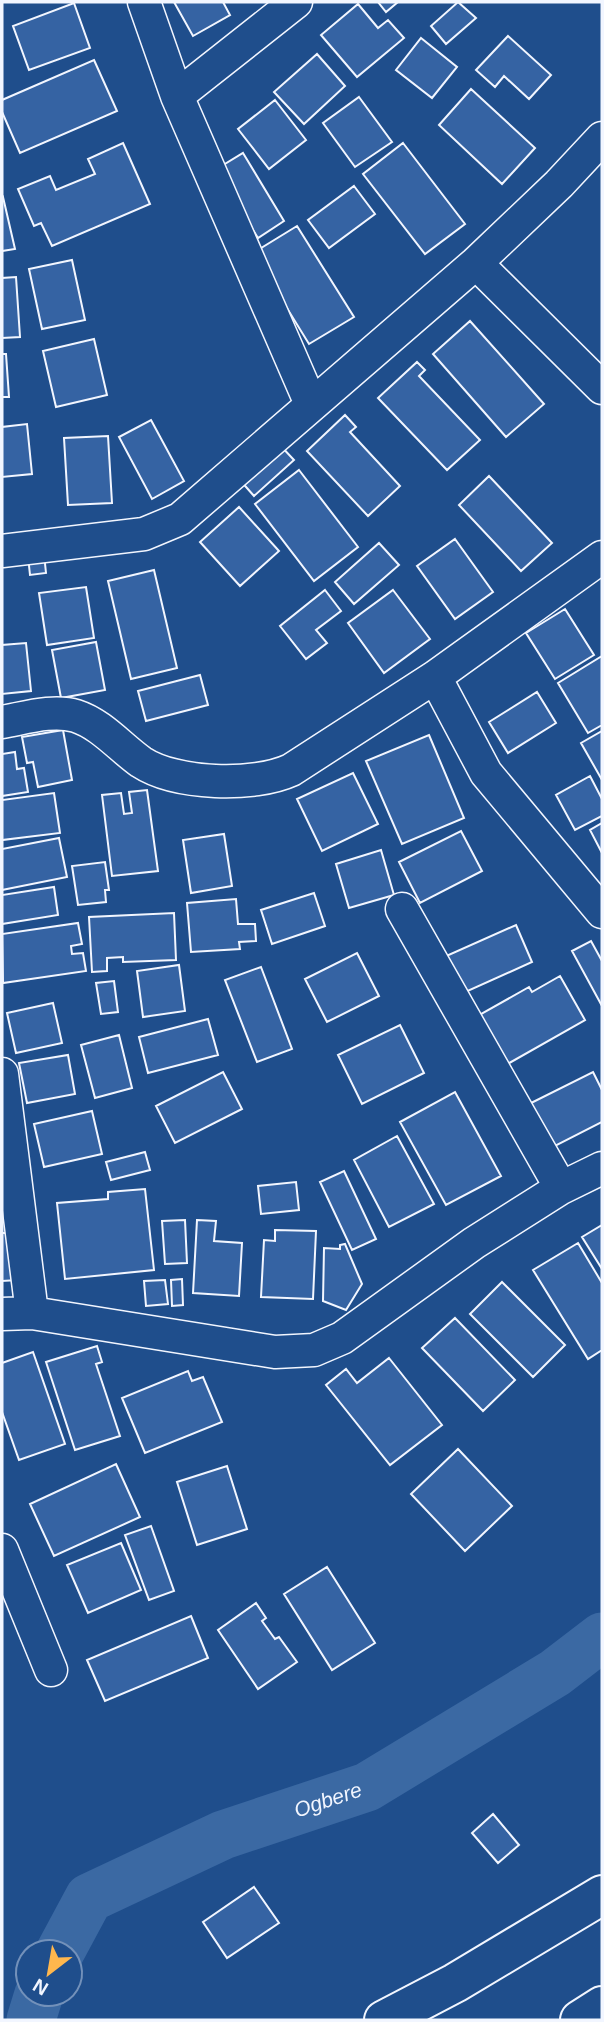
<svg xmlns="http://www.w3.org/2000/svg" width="604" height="2022" font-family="Helvetica,sans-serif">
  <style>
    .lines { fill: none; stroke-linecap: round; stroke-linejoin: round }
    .river { stroke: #3b69a3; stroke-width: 49 }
    .building { fill: #3563a3; stroke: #f2f6ff; stroke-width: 2 }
    .minor-casing { stroke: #f2f6ff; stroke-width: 35 }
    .highway-casing { stroke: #f2f6ff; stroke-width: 42 }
    .minor { stroke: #1f4e8c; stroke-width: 32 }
    .highway { stroke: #1f4e8c; stroke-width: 38 }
    .labels { text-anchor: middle; stroke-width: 5; stroke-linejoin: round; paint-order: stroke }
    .water-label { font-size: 21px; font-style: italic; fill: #f2f6ff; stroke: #1f4e8c }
  </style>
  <rect width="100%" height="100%" fill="#1f4e8c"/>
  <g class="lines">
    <g class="river">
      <path id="s1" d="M60,1952L89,1898L223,1835L367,1787L555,1673L602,1637"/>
      <path d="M31,2020L39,1994"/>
    </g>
  </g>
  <path class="building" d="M174,2H223L230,15L193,36Z
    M378,2H398L386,12Z
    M458,2L476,18L446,44L431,26Z
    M74,3L90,48L29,70L13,26Z
    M358,4L378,28L388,20L404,38L357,77L321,35Z
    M508,36L551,75L529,99L504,76L495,87L476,70Z
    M421,38L457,67L432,98L396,70Z
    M317,54L345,86L304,124L274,92Z
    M94,60L117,111L20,153L2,112V100Z
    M471,89L535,148L502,184L439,125Z
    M359,97L392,142L355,167L323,123Z
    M275,100L306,140L269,169L238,129Z
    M123,143L150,204L52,246L41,223L34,226L18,189L50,176L56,190L95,174L88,159Z
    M403,143L465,224L425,254L363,174Z
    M243,153L284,221L258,238L215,170Z
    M354,186L375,214L329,248L308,220Z
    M3,197L15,249L2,251V198Z
    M297,226L354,317L309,344L253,253Z
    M72,260L85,320L42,329L29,269Z
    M16,277L20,337L2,338V278Z
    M470,321L544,404L506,437L433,354Z
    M94,339L107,395L56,407L43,351Z
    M2,354H6L9,397H2Z
    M417,362L425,370L419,376L480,440L447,470L378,398Z
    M345,415L356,427L350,432L400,486L368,516L307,451Z
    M151,420L184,481L152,499L119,437Z
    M27,424L32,474L2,477V427Z
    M108,436L112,503L68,505L64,438Z
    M278,443L294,460L254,496L239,479Z
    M299,470L358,547L314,581L255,504Z
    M489,476L552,543L521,571L459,505Z
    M239,507L279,551L240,586L200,542Z
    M455,539L493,592L455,619L417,566Z
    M379,543L399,565L354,604L335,582Z
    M44,554L46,573L30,575L28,556Z
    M154,570L177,668L131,679L108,581Z
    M86,587L94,638L47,645L39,593Z
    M325,590L341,611L316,630L327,643L306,659L280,626Z
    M393,590L430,639L384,673L348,623Z
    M565,609L594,655L555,679L526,633Z
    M96,642L105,690L61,698L52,650Z
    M26,643L31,691L2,694V645Z
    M602,656V725L588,733L558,683Z
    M200,675L208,705L146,721L138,691Z
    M537,692L556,723L508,753L489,722Z
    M63,730L72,780L38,787L33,762L27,763L22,737Z
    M602,731V780L581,743Z
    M429,735L464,818L402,844L366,761Z
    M15,752L17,769L24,768L28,792L2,796V754Z
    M353,773L378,824L322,851L297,799Z
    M590,776L602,799V816L575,830L556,795Z
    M147,790L158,871L112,876L102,795L121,793L124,814L132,813L129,792Z
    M54,793L60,833L2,840V800Z
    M602,823V853L590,830Z
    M461,831L482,871L420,903L399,862Z
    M224,834L232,886L191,893L183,840Z
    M59,838L67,877L2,890V849Z
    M381,850L394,895L349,908L336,864Z
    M105,862L109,890H105L106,902L78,905L72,866Z
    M54,887L58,915L2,924V895Z
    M314,893L325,926L272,944L261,910Z
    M236,899L238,924H255L256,941L239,942L240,949L191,952L187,903Z
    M174,913L176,960L123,962V957L107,958V971L92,972L89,917Z
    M78,923L82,944L71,946L72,954L83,953L86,971L3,983L2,934Z
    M516,925L532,962L461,994L444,957Z
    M591,941L602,961V1006L572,951Z
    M357,953L379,996L327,1022L305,979Z
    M179,965L185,1011L143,1017L137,971Z
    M261,967L292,1049L257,1062L225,980Z
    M560,976L585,1020L504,1066L476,1017L529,987L532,992Z
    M114,981L118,1012L101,1014L96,983Z
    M53,1003L62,1043L16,1053L7,1013Z
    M208,1019L218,1055L148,1073L139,1037Z
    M400,1025L424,1073L362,1104L338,1055Z
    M119,1035L132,1088L95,1098L81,1045Z
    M68,1055L75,1094L27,1103L19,1063Z
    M223,1072L242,1109L175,1143L156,1106Z
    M593,1072L602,1090V1122L553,1147L531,1103Z
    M455,1092L501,1176L446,1205L400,1122Z
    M92,1111L102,1154L44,1167L34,1124Z
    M397,1136L434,1204L389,1227L354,1160Z
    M145,1152L150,1170L111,1180L106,1162Z
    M344,1171L376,1239L352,1250L320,1182Z
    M296,1182L299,1210L261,1214L258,1186Z
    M145,1189L154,1270L65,1279L57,1203L108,1199V1192Z
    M185,1220L187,1263L165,1264L162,1221Z
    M197,1220L216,1221L214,1241L242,1243L239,1296L193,1293Z
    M602,1225V1269L582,1237Z
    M275,1230L316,1231L313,1299L261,1297L264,1240L275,1241Z
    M2,1233H15L18,1280L2,1281Z
    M578,1243L602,1283V1350L588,1359L533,1270Z
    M345,1244L362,1284L346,1310L323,1301L324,1248L340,1249V1245Z
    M182,1279L183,1305L172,1306L171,1280Z
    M165,1280L168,1304L146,1306L144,1281Z
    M502,1282L565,1345L533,1377L470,1314Z
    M455,1318L515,1380L483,1411L422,1348Z
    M97,1346L102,1362L96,1364L120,1436L75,1450L46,1362Z
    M33,1352L65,1444L19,1460L2,1412V1363Z
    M389,1358L442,1425L390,1465L326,1385L346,1369L357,1383Z
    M188,1371L192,1381L203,1377L222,1422L145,1453L122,1398Z
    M458,1449L512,1506L465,1551L411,1494Z
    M116,1464L140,1517L54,1556L30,1504Z
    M227,1466L247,1529L197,1545L177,1482Z
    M151,1526L174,1591L149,1600L125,1535Z
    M121,1543L141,1590L88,1613L67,1565Z
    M327,1567L375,1643L332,1670L284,1594Z
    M256,1603L266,1618L262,1621L275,1639L279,1637L297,1662L258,1689L218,1630Z
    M191,1616L208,1658L105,1701L87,1660Z
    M493,1814L519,1845L498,1863L472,1833Z
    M254,1887L279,1923L227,1958L203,1922Z"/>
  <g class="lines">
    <defs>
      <path id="minor" d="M144,2L177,96L311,404
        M177,96L296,2
        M476,263L602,388
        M2,551L144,534L180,519L476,263L559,184L602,138
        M435,677L486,773L602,912
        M2,722C25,718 53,709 76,716C101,724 120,747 141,762C176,785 254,787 291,770L435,677L602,557
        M402,909L561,1188
        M2,1074L32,1313
        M2,1314L32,1313L275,1352L314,1350L342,1338L474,1243L561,1188L602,1168
        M2,1550L51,1670"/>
      <path id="highway" d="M384,2020L455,1983L602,1895
        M580,2020L602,2006"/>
    </defs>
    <use href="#minor" class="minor-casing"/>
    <use href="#highway" class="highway-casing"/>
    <use href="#minor" class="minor"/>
    <use href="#highway" class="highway"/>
  </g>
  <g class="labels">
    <g class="water-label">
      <text dy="7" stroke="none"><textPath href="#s1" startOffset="320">Ogbere</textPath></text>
    </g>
  </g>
  <rect width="604" height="2022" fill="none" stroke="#f2f6ff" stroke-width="7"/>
  <g transform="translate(49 1973) rotate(211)"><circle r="33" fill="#1f4e8c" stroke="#7391ba" stroke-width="2"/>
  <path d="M0-5L12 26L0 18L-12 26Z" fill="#ffb74d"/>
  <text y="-10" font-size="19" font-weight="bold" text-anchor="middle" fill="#f2f6ff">N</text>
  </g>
</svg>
